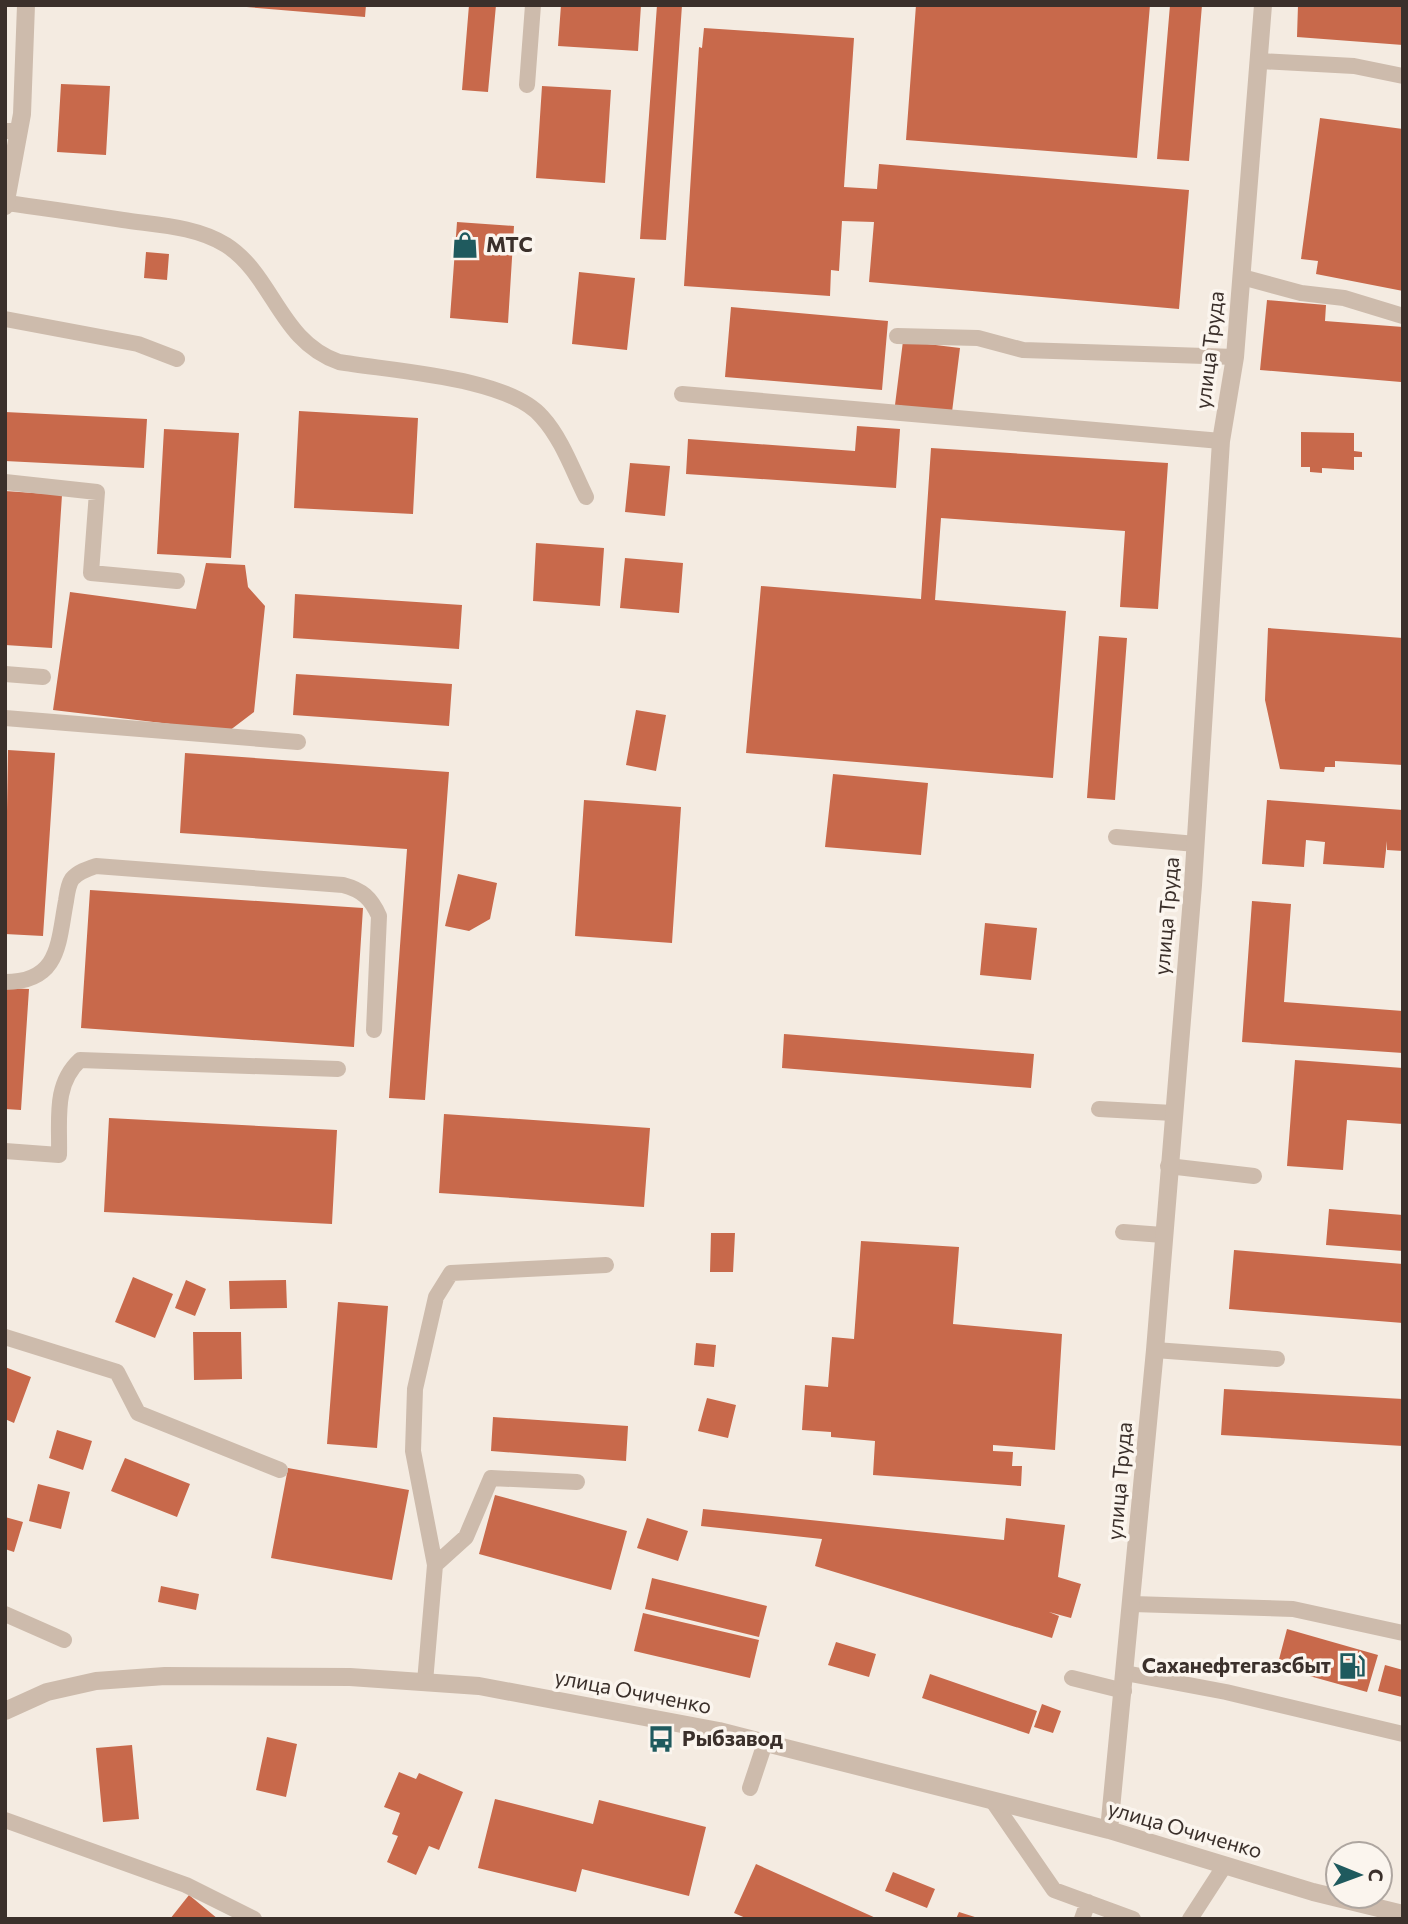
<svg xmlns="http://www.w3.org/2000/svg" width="1408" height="1924" font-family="Commissioner,sans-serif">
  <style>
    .building { fill: #c8694b }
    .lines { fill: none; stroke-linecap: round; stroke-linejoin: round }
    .lane { stroke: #cdbbac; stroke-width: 16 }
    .street { stroke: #cdbbac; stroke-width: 18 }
    .labels { text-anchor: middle; stroke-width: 7; stroke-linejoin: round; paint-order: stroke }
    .poi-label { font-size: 21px; font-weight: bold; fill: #3b302b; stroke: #fbf5ee; text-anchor: start }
    .street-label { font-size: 21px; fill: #3b302b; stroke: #fbf5ee }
  </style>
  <rect width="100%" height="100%" fill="#f4ebe1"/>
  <path class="building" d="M222,5H366L365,17Z
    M469,5H496L488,92L462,90Z
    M561,5H641L638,51L558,46Z
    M657,5H682L666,240L640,239Z
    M916,5H1150L1137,158L906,140Z
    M1170,5H1202L1189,161L1157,159Z
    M1298,5H1403V45L1297,37Z
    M704,28L854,38L844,187L877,189L879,164L1189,190L1179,309L869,282L874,222L842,221L839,271L831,270L830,296L684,286L699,47L702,48Z
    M61,84L110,86L106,155L57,152Z
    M542,86L611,90L605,183L536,178Z
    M1320,118L1403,129V291L1316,274L1318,261L1301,259Z
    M457,222L514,226L508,323L450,318Z
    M146,252L169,254L167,280L144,278Z
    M579,272L635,278L627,350L572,344Z
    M1267,300L1326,305L1325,321L1403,327L1401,382L1260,370Z
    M731,307L888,321L882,390L725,377Z
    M903,341L960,348L952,412L895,405Z
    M299,411L418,418L413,514L294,508Z
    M5,412L147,419L144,468L5,461Z
    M857,426L900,429L896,488L686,474L688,439L855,451Z
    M164,429L239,433L231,558L157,554Z
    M1301,432L1354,433V451L1362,452V457H1354V470L1322,468V473L1310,472V467H1301Z
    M931,448L1168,463L1158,609L1120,607L1125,531L941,518L935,600L1066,611L1053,778L746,753L761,586L921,599Z
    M630,463L670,466L665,516L625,512Z
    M5,491L62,495L52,648L5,645Z
    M536,543L604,548L600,606L533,601Z
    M625,558L683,563L679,613L620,608Z
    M206,563L245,565L248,587L265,606L254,712L229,731L53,710L70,592L196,609Z
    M295,594L462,605L459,649L293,638Z
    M1268,628L1403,638V765L1335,761V767H1325L1324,772L1280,769L1265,700Z
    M1099,636L1127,638L1115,800L1087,798Z
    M296,674L452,684L449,726L293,715Z
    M636,710L666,715L656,771L626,765Z
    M8,750L55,753L43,936L5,934Z
    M185,753L449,772L425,1100L389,1098L407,849L180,833Z
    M833,774L928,783L921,855L825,847Z
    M584,800L681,807L672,943L575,936Z
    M1267,800L1403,810V851L1387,850V841L1384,868L1323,864L1325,842L1306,840L1304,867L1262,864Z
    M458,874L497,883L490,919L469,931L445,926Z
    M90,890L363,908L354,1047L81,1028Z
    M1252,901L1291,904L1284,1002L1403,1011V1053L1242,1042Z
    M985,923L1037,928L1031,980L980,975Z
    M5,988L29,989L21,1110L5,1109Z
    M784,1034L1034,1054L1031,1088L782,1068Z
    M1295,1060L1403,1068V1124L1347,1120L1343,1170L1287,1166Z
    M444,1114L650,1128L644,1207L439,1193Z
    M109,1118L337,1130L332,1224L104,1212Z
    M1329,1209L1403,1215V1251L1326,1245Z
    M711,1233H735L733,1272H710Z
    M861,1241L959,1247L953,1324L1062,1334L1055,1450L993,1445V1451L1013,1452L1012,1466H1022L1021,1486L873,1475L875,1441L831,1437V1432L802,1430L805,1385L828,1387L832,1337L854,1339Z
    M1234,1250L1403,1264V1323L1229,1309Z
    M133,1277L173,1294L155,1338L115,1322Z
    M186,1280L206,1289L195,1316L175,1308Z
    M286,1280L287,1308L230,1309L229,1281Z
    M338,1302L388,1306L377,1448L327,1444Z
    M193,1332H241L242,1379L194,1380Z
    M696,1343L716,1345L714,1367L694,1365Z
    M5,1367L31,1377L14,1423L5,1419Z
    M1224,1389L1403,1399V1446L1221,1435Z
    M707,1398L736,1405L728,1438L698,1431Z
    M493,1417L628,1426L626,1461L491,1451Z
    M57,1430L92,1441L83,1470L49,1458Z
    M125,1458L190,1484L177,1517L111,1491Z
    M288,1468L409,1490L392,1580L271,1558Z
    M38,1484L70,1492L61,1529L29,1521Z
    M495,1495L627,1531L611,1590L479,1554Z
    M703,1509L1004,1540L1006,1518L1065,1525L1058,1577L1081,1584L1071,1618L1049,1612L1059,1616L1052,1638L815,1566L822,1539L701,1526Z
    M5,1517L23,1522L14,1552L5,1549Z
    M647,1518L688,1531L678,1561L637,1548Z
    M652,1578L767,1606L759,1637L645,1609Z
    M161,1586L199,1594L196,1610L158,1602Z
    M643,1613L759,1640L750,1678L634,1651Z
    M1287,1629L1378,1655L1367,1692L1277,1667Z
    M836,1642L876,1654L869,1677L828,1665Z
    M1385,1665L1403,1670L1402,1697L1378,1691Z
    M930,1674L1037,1711L1029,1734L922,1698Z
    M1042,1704L1061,1711L1053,1733L1034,1727Z
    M267,1737L297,1744L286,1797L256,1790Z
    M132,1745L139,1819L103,1822L96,1748Z
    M399,1772L416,1779L419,1773L463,1792L439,1850L429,1846L416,1875L387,1862L398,1836L392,1834L400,1813L384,1807Z
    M495,1799L593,1824L599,1800L706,1827L689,1896L582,1869L576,1892L478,1868Z
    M756,1864L878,1919H748L734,1913Z
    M893,1872L935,1889L927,1908L885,1891Z
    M189,1895L218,1919H170Z
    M959,1912L978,1918V1919H956Z"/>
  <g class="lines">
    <path class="lane" d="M1260,61L1354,66L1403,76
      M527,85L533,5
      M5,131H19
      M6,203C45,208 84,214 123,220C156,225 196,226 226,245C274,276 279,341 339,362C392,371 508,377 542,417C562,439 573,471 586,497
      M1242,277L1301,293L1344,298L1403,316
      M5,319L138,344L177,359
      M897,336L978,338L1023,350L1235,357
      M682,394L1221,441
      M5,482L97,492L91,573L177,581
      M5,674L43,677
      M5,718L298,742
      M1116,837L1196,844
      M5,982C60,982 58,943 66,901C67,894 68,885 72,879C78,872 87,869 96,866L343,885C362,890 371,898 379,916L374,1030
      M1099,1109L1173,1113
      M5,1151L59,1155C60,1120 53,1085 80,1060L338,1069
      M1168,1166L1254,1176
      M1123,1232L1163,1235
      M5,1337L117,1372L138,1413L280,1470
      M1155,1350L1277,1359
      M435,1565L413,1451L415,1389L436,1297L451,1273L606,1265
      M1132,1604L1293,1609L1403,1633
      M5,1614L64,1640
      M1125,1673L1226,1692L1403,1734
      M1072,1678L1124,1691
      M425,1682L435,1565L466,1537L491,1478L577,1482
      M750,1788L765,1743
      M994,1803L1054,1890L1133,1919
      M5,1820L186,1885L254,1919
      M1082,1919L1088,1902
      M1190,1919L1225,1865"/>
    <path class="street" d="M5,206L22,114L26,5
      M5,1711L47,1692L96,1681L165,1676L350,1677L479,1686L719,1731L1109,1830L1313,1892L1403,1914
      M1109,1830L1155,1350L1193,885L1221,441L1235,357L1263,5"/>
  </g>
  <defs>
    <symbol id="shop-bare" viewBox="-9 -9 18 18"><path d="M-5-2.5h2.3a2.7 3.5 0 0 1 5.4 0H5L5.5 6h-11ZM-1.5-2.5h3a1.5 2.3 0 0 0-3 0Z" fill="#1f5a5e" stroke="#fbf5ee" stroke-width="2.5" paint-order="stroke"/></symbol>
    <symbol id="fuel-bare" viewBox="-9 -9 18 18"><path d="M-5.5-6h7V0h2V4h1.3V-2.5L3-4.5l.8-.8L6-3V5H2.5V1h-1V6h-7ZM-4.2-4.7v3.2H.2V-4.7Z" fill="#1f5a5e" stroke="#fbf5ee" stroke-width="2.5" paint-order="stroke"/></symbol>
    <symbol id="bus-bare" viewBox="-9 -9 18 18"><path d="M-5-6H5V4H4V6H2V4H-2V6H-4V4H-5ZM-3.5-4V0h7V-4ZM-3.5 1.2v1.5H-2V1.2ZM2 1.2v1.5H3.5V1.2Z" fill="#1f5a5e" stroke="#fbf5ee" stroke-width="2.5" paint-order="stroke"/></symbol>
  </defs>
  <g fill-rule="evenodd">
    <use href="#shop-bare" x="446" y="226" width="38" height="38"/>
    <use href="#fuel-bare" x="1333" y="1647" width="38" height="38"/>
    <use href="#bus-bare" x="642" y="1720" width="38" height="38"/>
  </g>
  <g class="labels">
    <g class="poi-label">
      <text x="486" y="252">МТС</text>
      <text x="1331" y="1673" text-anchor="end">Саханефтегазсбыт</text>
      <text x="682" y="1746">Рыбзавод</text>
    </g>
    <g class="street-label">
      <text transform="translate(1210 350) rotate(-83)" y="7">улица Труда</text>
      <text transform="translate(1167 916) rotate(-85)" y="7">улица Труда</text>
      <text transform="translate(1120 1481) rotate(-85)" y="7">улица Труда</text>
      <text transform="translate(633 1692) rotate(11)" y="7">улица Очиченко</text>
      <text transform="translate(1185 1830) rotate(16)" y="7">улица Очиченко</text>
    </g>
  </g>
  <rect width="1408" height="1924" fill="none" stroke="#3b302b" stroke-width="14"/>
  <g transform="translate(1359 1875) rotate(91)"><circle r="33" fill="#fbf5ee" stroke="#aea6a0" stroke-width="2"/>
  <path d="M0-5L12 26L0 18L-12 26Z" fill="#1f5a5e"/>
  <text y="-10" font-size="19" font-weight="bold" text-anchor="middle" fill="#3b302b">С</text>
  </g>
</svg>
